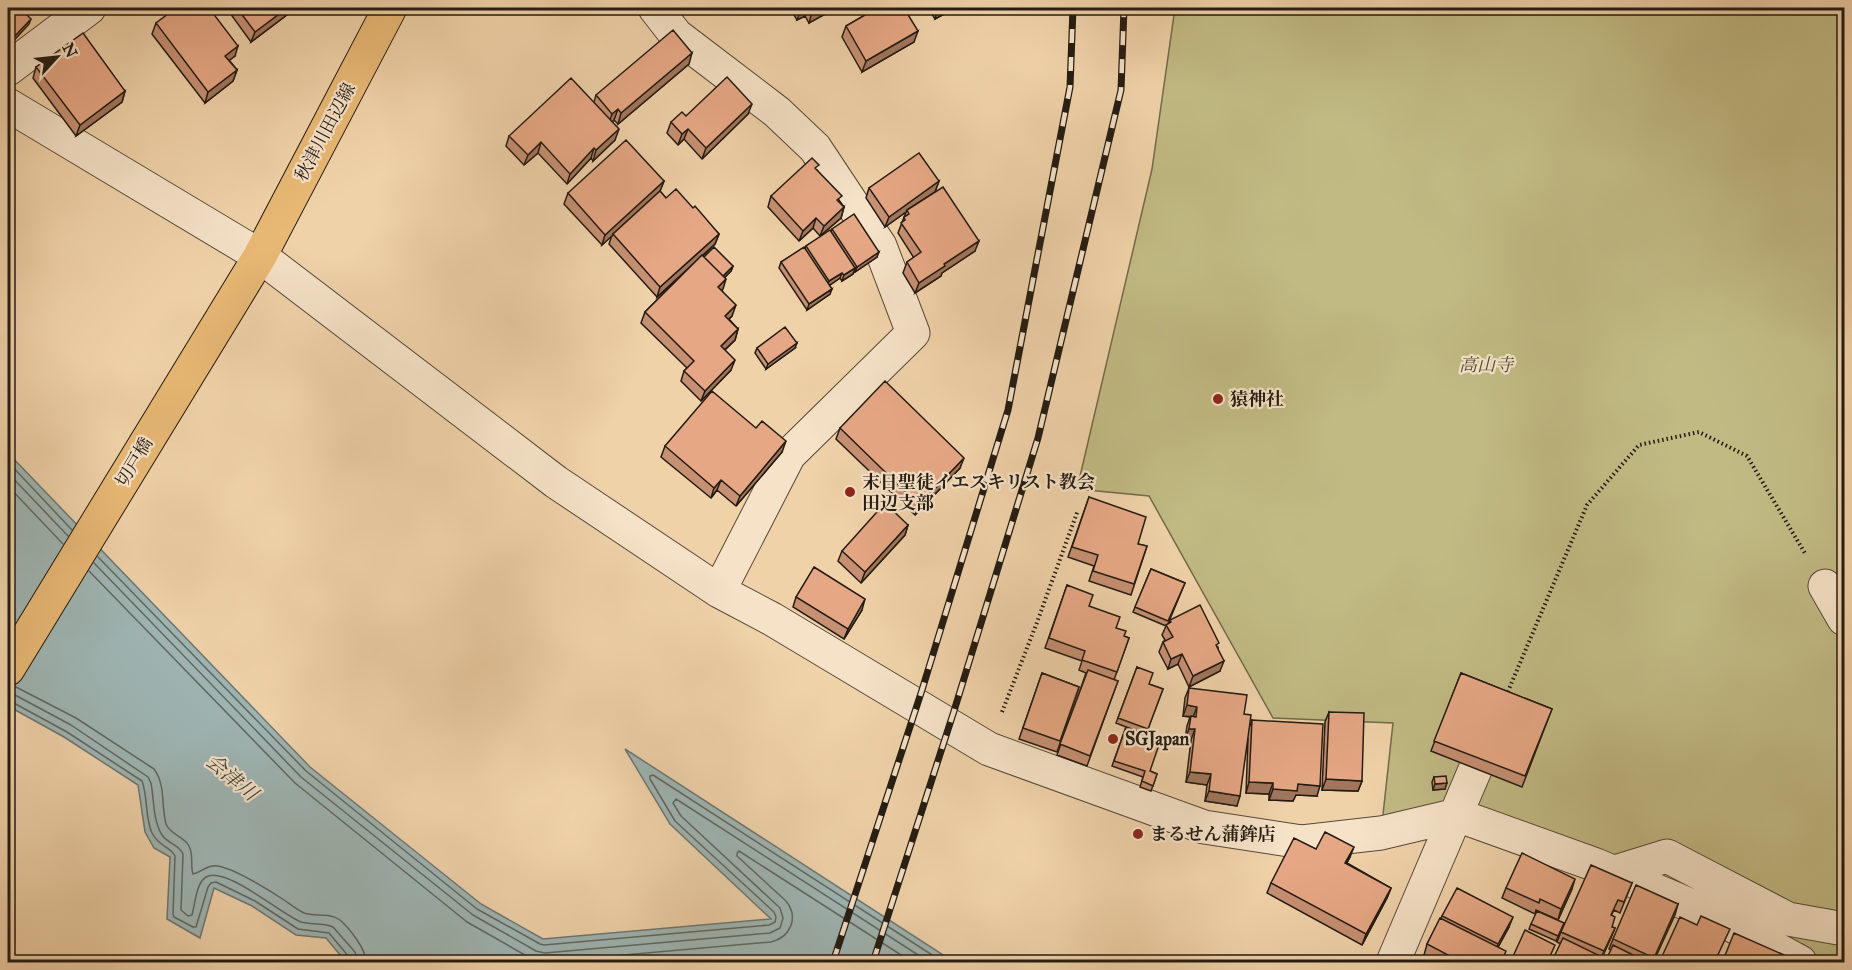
<svg xmlns="http://www.w3.org/2000/svg" width="1852" height="970" font-family="'IM FELL Great Primer','Noto Serif JP',serif">
  <style>
    .green { fill: #c1ba83; stroke: #726a4a; stroke-width: 1.5 }
    .water { fill: #9eb5b3; stroke: #6d7773; stroke-width: 1.5 }
    .lines { fill: none; stroke-linecap: round; stroke-linejoin: round }
    .shore { stroke: #606862; stroke-width: 1.5 }
    .minor-casing { stroke: #564938; stroke-width: 35 }
    .major-casing { stroke: #231b12; stroke-width: 35 }
    .path { stroke: #231b12; stroke-width: 4; stroke-dasharray: 1.5 3; stroke-linecap: butt }
    .minor { stroke: #f5e2c7; stroke-width: 33 }
    .major { stroke: #e8b974; stroke-width: 33 }
    .rail-casing { stroke: #231b12; stroke-width: 7 }
    .rail { stroke: #f5e2c7; stroke-width: 4.5; stroke-dasharray: 14; stroke-linecap: butt }
    .wall { fill: #c69072; stroke: #231b12; stroke-width: 1.5 }
    .shaded-wall { fill: #a1765c; stroke: #231b12; stroke-width: 1.5 }
    .building { fill: #e6a884; stroke: #231b12; stroke-width: 1.5 }
    .poi-dot { fill: #8f2418; stroke: #f5e2c7; stroke-width: 2 }
    .labels { text-anchor: middle; stroke-width: 4.5; stroke-linejoin: round; paint-order: stroke }
    .street-label { font-size: 18px; fill: #231b12; stroke: #f5e2c7 }
    .park-label { font-size: 18px; font-style: italic; fill: #524b34; stroke: #f5e2c7 }
    .poi-label { font-size: 18px; font-weight: bold; fill: #231b12; stroke: #f5e2c7; text-anchor: start }
    .water-label { font-size: 20px; font-style: italic; fill: #484942; stroke: #f5e2c7 }
  </style>
  <rect width="100%" height="100%" fill="#f0d2a9"/>
  <filter id="stains"><feTurbulence type="fractalNoise" baseFrequency=".00333" numOctaves="4"/><feColorMatrix values="0 0 0 0 .2 0 0 0 0 .09 0 0 0 0 .02 0 0 0 .5 -.17"/></filter>
  <radialGradient id="worn" r=".72"><stop offset=".6" stop-color="#630" stop-opacity="0"/><stop offset="1" stop-color="#630" stop-opacity=".3"/></radialGradient>
  <path class="green" d="M1175,8H1587L1602,10L1844,8V962H1800L1457,815L1381,833L1393,723L1273,718L1149,496L1077,489L1152,169Z"/>
  <path class="water" d="M8,453L310,767L481,904L543,939L771,919L670,824L625,749L954,962H346L326,938L296,935L252,906L214,888L200,938L167,919L170,857L154,848L145,832L138,785L64,737L8,706Z"/>
  <g class="lines">
    <path class="shore" d="M8,462L72,530
      M8,473L68,536
      M8,486L63,544
      M98,557L306,771L477,909L540,944L544,945L769,925L775,922L776,917L774,912L675,821L650,779V776L653,775L943,962
      M94,563L301,777L473,915L536,951L545,953L770,933L780,928L783,918L780,908L681,816L673,803L676,799L929,962
      M89,571L295,783L467,922L532,959L545,962L771,942C791,937 799,917 786,901L737,856V853L739,851L912,962
      M14,686L76,718L154,769C166,785 161,806 166,824C170,835 184,836 189,846C194,855 190,865 193,874C201,873 207,864 218,866C235,869 269,890 284,900C290,904 297,910 304,913C315,917 329,912 340,920C350,929 366,949 366,962
      M8,694L15,695L71,725L148,777L151,783C154,799 153,821 162,835C168,844 179,844 183,854L181,910L188,916L192,915C195,905 196,883 206,877C225,865 282,915 301,922C311,925 322,922 333,927L355,952L357,962
      M8,702H12L67,732L142,781C148,797 145,818 152,833C160,848 169,845 175,856L173,914L174,917L193,927H196L208,887L211,883L216,882L255,901L298,929L329,933L349,957L350,962"/>
    <defs>
      <path id="minor" d="M655,8L676,35L777,112L815,148L880,246L913,333L789,455L719,591
        M8,69L89,8
        M8,105L260,256L556,482L719,591L772,619L989,749L1204,827L1302,842L1381,833L1457,815L1596,865L1713,915L1800,962
        M1825,586L1844,619
        M1612,873L1667,856L1788,919L1844,929
        M1393,962L1486,744"/>
      <path id="major" d="M8,669L260,256L390,8"/>
    </defs>
    <use href="#minor" class="minor-casing"/>
    <use href="#major" class="major-casing"/>
    <path class="path" d="M1506,696L1587,505L1639,445L1699,432L1747,456L1806,555
      M1002,712L1036,625L1078,510"/>
    <use href="#minor" class="minor"/>
    <use href="#major" class="major"/>
    <defs>
      <path id="rail" d="M833,962L922,690L1008,410L1070,87L1073,8
        M873,962L954,711L1038,438L1121,90L1124,8"/>
    </defs>
    <use href="#rail" class="rail-casing"/>
    <use href="#rail" class="rail"/>
  </g>
  <path class="wall" d="M227,8H296L251,42L227,9Z
    M790,8H836L809,23L805,16L797,20Z
    M860,8H904L914,42L862,72L842,37L846,26L865,15Z
    M928,8H955L935,19Z
    M156,23L235,56L229,60L237,70L233,81L205,103L152,34Z
    M689,64L618,124L614,120L612,122L615,140L593,161L591,158L567,184L538,153L524,165L506,146L509,136L594,102L596,95Z
    M36,67L125,91L122,102L76,136L33,78Z
    M748,114L702,159L684,139L678,145L667,133L671,122L686,116Z
    M817,170L844,207L841,218L820,236L813,228L799,241L768,207L771,196Z
    M664,181L660,191L666,198L693,208L719,234L715,244L703,256L704,257L733,266L731,271L725,277L722,290L732,316L729,319L738,329L735,340L725,350L731,370L701,401L681,381L684,371L687,368L641,323L645,312L686,271L657,297L609,244L612,235L602,245L564,204L568,193Z
    M939,181L935,192L975,251L942,273L941,276L915,293L903,273L907,262L914,258L898,233L906,212L885,227L866,198L869,188Z
    M832,229L877,257L855,272L854,271L853,274L842,281L840,278L830,285V294L807,310L779,268L781,262L805,248L806,246L831,231Z
    M757,348H795L766,369L755,353Z
    M840,428L960,468L915,515L836,439Z
    M665,446L782,452L736,506L717,490L711,498L661,457Z
    M1089,497L1138,544L1147,546L1131,595L1089,581L1094,566L1068,557Z
    M908,525L905,535L861,583L838,561L842,551Z
    M1151,569L1185,583L1168,624L1170,620L1218,647L1220,671L1189,687L1178,664L1168,669L1159,652L1163,642L1165,640L1162,635L1166,626L1133,612Z
    M1067,585L1089,606L1116,628L1124,636L1129,638L1114,680L1118,681L1087,766L1057,755L1086,673L1079,670L1082,661L1045,648Z
    M796,597L862,610L844,639L793,607Z
    M1137,667L1149,684L1163,689L1146,734L1150,771L1157,774L1151,791L1140,787L1143,777L1112,766L1126,727L1116,723Z
    M1042,673L1079,687L1057,752L1019,739Z
    M1461,673L1552,709L1522,787L1431,751Z
    M1189,688L1244,714L1249,728L1252,720L1317,796L1296,795L1293,801L1269,800V794L1246,793L1248,738L1237,806L1205,801L1207,785L1186,782L1191,740L1185,739L1187,726L1190,717L1183,716L1185,698Z
    M1329,712L1362,781L1358,791L1322,790L1325,722Z
    M1434,777L1445,789L1433,790L1432,782Z
    M1316,849L1350,857L1347,863L1391,888L1387,898L1362,945L1267,893L1271,883Z
    M1632,883L1620,913L1614,910L1611,916L1612,927L1615,928L1600,962L1557,942L1561,932Z
    M1506,888L1572,889L1558,920L1536,910L1535,914L1502,898Z
    M1678,904L1653,963H1605L1611,950L1609,949L1613,939Z
    M1442,916L1509,927L1498,947L1502,963H1439L1424,955L1427,944Z
    M1564,923L1556,941L1529,929L1531,924Z"/>
  <path class="shaded-wall" d="M287,8H296L251,42L255,32Z
    M805,8H808L805,16L797,20L801,10Z
    M821,8H836L809,23L812,12Z
    M938,8H955L935,19Z
    M31,19L29,24L8,47L10,41Z
    M918,31L914,42L862,72L866,61Z
    M238,46L235,56L222,66L225,56Z
    M692,53L689,64L618,124L621,113Z
    M237,70L233,81L205,103L208,92Z
    M125,91L122,102L76,136L80,125Z
    M752,104L748,114L702,159L706,148Z
    M618,109L614,120L608,125L612,114Z
    M619,129L615,140L593,161L596,150Z
    M688,129L684,139L678,145L682,134Z
    M541,142L538,153L524,165L528,155Z
    M594,148L591,158L567,184L570,174Z
    M664,181L660,191L613,234L612,236L602,245L605,235Z
    M939,181L935,192L907,210L906,212L885,227L889,217Z
    M844,207L841,218L820,236L824,226Z
    M816,218L813,228L799,241L803,231Z
    M719,234L715,244L657,297L660,287Z
    M979,241L975,251L942,273L941,276L915,293L919,283L944,264Z
    M879,252L877,257L855,272L857,267Z
    M733,266L731,271L721,281L723,276Z
    M855,268L853,274L842,281L844,275Z
    M842,273L840,278L827,287L829,281Z
    M726,279L723,289L714,297L718,287Z
    M832,289L830,294L807,310L809,304Z
    M736,305L732,316L721,326L725,316Z
    M738,329L735,340L717,357L721,346Z
    M797,343L795,348L766,369L768,364Z
    M735,360L731,370L701,401L705,391Z
    M786,441L782,452L736,506L740,496Z
    M964,458L960,468L915,515L919,505Z
    M721,480L717,490L711,498L714,488Z
    M908,525L905,535L861,583L865,572Z
    M865,599L862,610L844,639L848,629Z
    M1182,654L1178,664L1168,669L1171,659Z
    M1224,661L1220,671L1189,687L1193,676Z
    M1187,705L1197,707L1193,717L1183,716Z
    M1189,729H1195L1191,740L1185,739Z
    M1190,772L1211,774L1207,785L1186,782Z
    M1326,779L1362,781L1358,791L1322,790Z
    M1249,782L1273,783L1269,794L1246,793Z
    M1447,783L1445,789L1433,790L1435,784Z
    M1298,784L1320,786L1317,796L1296,795L1293,801L1269,800L1273,789Z
    M1209,791L1240,796L1237,806L1205,801Z
    M1354,847L1350,857L1341,873L1345,863Z
    M1575,879L1572,889L1558,920L1561,909Z
    M1391,888L1387,898L1362,945L1366,934Z
    M1678,904L1675,915L1653,963L1654,958Z
    M1513,917L1509,927L1494,955L1498,944Z
    M1615,928L1611,938L1600,962L1604,951Z"/>
  <path class="building" d="M8,8H20L31,19L10,41L8,39Z
    M176,8H209L238,46L225,56L237,70L208,92L156,23Z
    M237,8H287L255,32Z
    M810,8H821L812,12Z
    M870,8H904L918,31L866,61L846,26L872,11Z
    M673,30L692,53L621,113L618,109L612,114L596,95Z
    M83,33L125,91L80,125L36,67Z
    M727,77L752,104L706,148L688,129L682,134L671,122L682,112L686,116Z
    M571,78L619,129L596,150L594,148L570,174L541,142L528,155L509,136Z
    M626,140L664,181L605,235L568,193Z
    M919,153L939,181L889,217L869,188Z
    M812,158L819,165L815,168L842,196L837,200L844,207L824,226L816,218L803,231L771,196Z
    M943,187L979,241L944,264L945,266L919,283L907,262L921,252L901,223L905,220L904,217L909,214L907,210Z
    M676,189L693,208L695,206L719,234L660,287L613,234L660,191L666,198Z
    M854,214L879,252L857,267L832,229Z
    M830,230L855,268L844,275L842,273L829,281L806,246Z
    M714,247L733,266L723,276L704,257Z
    M804,247L832,289L809,304L781,262Z
    M702,255L726,279L718,287L736,305L725,316L738,329L721,346L735,360L705,391L684,371L694,361L645,312Z
    M785,327L797,343L768,364L757,348Z
    M885,381L964,458L919,505L840,428Z
    M712,391L756,428L762,421L786,441L740,496L721,480L714,488L665,446Z
    M1089,497L1146,517L1138,544L1147,546L1134,584L1093,571L1098,555L1072,547Z
    M885,503L908,525L865,572L842,551Z
    M814,567L865,599L848,629L796,597Z
    M1151,569L1185,583L1168,621L1135,607Z
    M1067,585L1093,595L1089,606L1120,617L1116,628L1126,631L1124,636L1129,638L1117,672L1082,660L1085,651L1049,638Z
    M1200,605L1219,643L1216,645L1224,661L1193,676L1182,654L1171,659L1163,642L1173,637L1166,625L1171,622L1170,620Z
    M1137,667L1153,673L1149,684L1163,689L1148,729L1118,718Z
    M1088,670L1118,681L1090,756L1060,744Z
    M1042,673L1079,687L1060,741L1023,728Z
    M1461,673L1552,709L1525,776L1434,741Z
    M1189,688L1247,695L1244,714L1251,715L1240,796L1209,791L1211,774L1190,772L1195,729H1189L1191,716L1196,717L1197,707L1187,705Z
    M1329,712L1364,713L1362,781L1326,779Z
    M1252,720L1323,724L1320,786L1298,784L1297,791L1273,789V783L1249,782Z
    M1126,727L1161,739L1150,771L1157,774L1153,786L1142,781L1145,771L1114,761Z
    M1446,776L1447,783L1435,784L1434,777Z
    M1325,832L1354,847L1345,863L1391,888L1366,934L1271,883L1294,838L1316,849Z
    M1522,853L1575,879L1561,909L1540,899L1539,903L1506,888Z
    M1591,865L1632,883L1624,902L1618,900L1611,915L1615,917L1612,927L1615,928L1604,951L1561,932Z
    M1636,885L1678,904L1654,958L1613,939Z
    M1457,888L1513,917L1498,944L1442,916Z
    M1537,911L1564,923L1558,936L1531,924Z
    M1701,916L1730,929L1714,963H1659L1680,917L1697,925Z
    M1440,918L1506,951L1501,963H1463L1427,944Z
    M1525,930L1555,945L1547,963H1510Z
    M1734,933L1784,955L1781,963H1722Z
    M1563,938L1598,955L1594,963H1551Z
    M1613,945L1649,963H1605Z"/>
  <g class="poi-dot">
    <circle cx="1218" cy="399" r="6"/>
    <circle cx="850" cy="492" r="6"/>
    <circle cx="1113" cy="739" r="6"/>
    <circle cx="1138" cy="834" r="6"/>
  </g>
  <g class="labels">
    <g class="street-label">
      <text transform="translate(325 132) rotate(-62)" y="6">秋津川田辺線</text>
      <text transform="translate(134 462) rotate(-59)" y="6">切戸橋</text>
    </g>
    <g class="park-label">
      <text x="1486" y="371">高山寺</text>
    </g>
    <g class="poi-label">
      <text x="1230" y="405">猿神社</text>
      <text x="862" y="488">末日聖徒イエスキリスト教会<tspan x="862" dy="21">田辺支部</tspan></text>
      <text x="1125" y="745">SGJapan</text>
      <text x="1150" y="840">まるせん蒲鉾店</text>
    </g>
    <g class="water-label">
      <text transform="translate(232 777) rotate(40)" y="7">会津川</text>
    </g>
  </g>
  <rect width="1852" height="970" fill="none" stroke="#f0d2a9" stroke-width="30"/>
  <rect x="9" y="9" width="1834" height="952" fill="none" stroke="#231b12" stroke-width="3"/>
  <rect x="15" y="15" width="1822" height="940" fill="none" stroke="#231b12" stroke-width="1.5"/>
  <g transform="translate(57 57) rotate(63)" stroke="#f5e2c7" stroke-width="4.5" paint-order="stroke">
  <path d="M0-4.5L10 22L0 15L-10 22Z" fill="#231b12"/>
  <text y="-9" font-size="16" font-weight="bold" text-anchor="middle" fill="#231b12">N</text>
  </g>
  <rect width="100%" height="100%" filter="url(#stains)"/>
  <rect width="100%" height="100%" fill="url(#worn)"/>
</svg>
